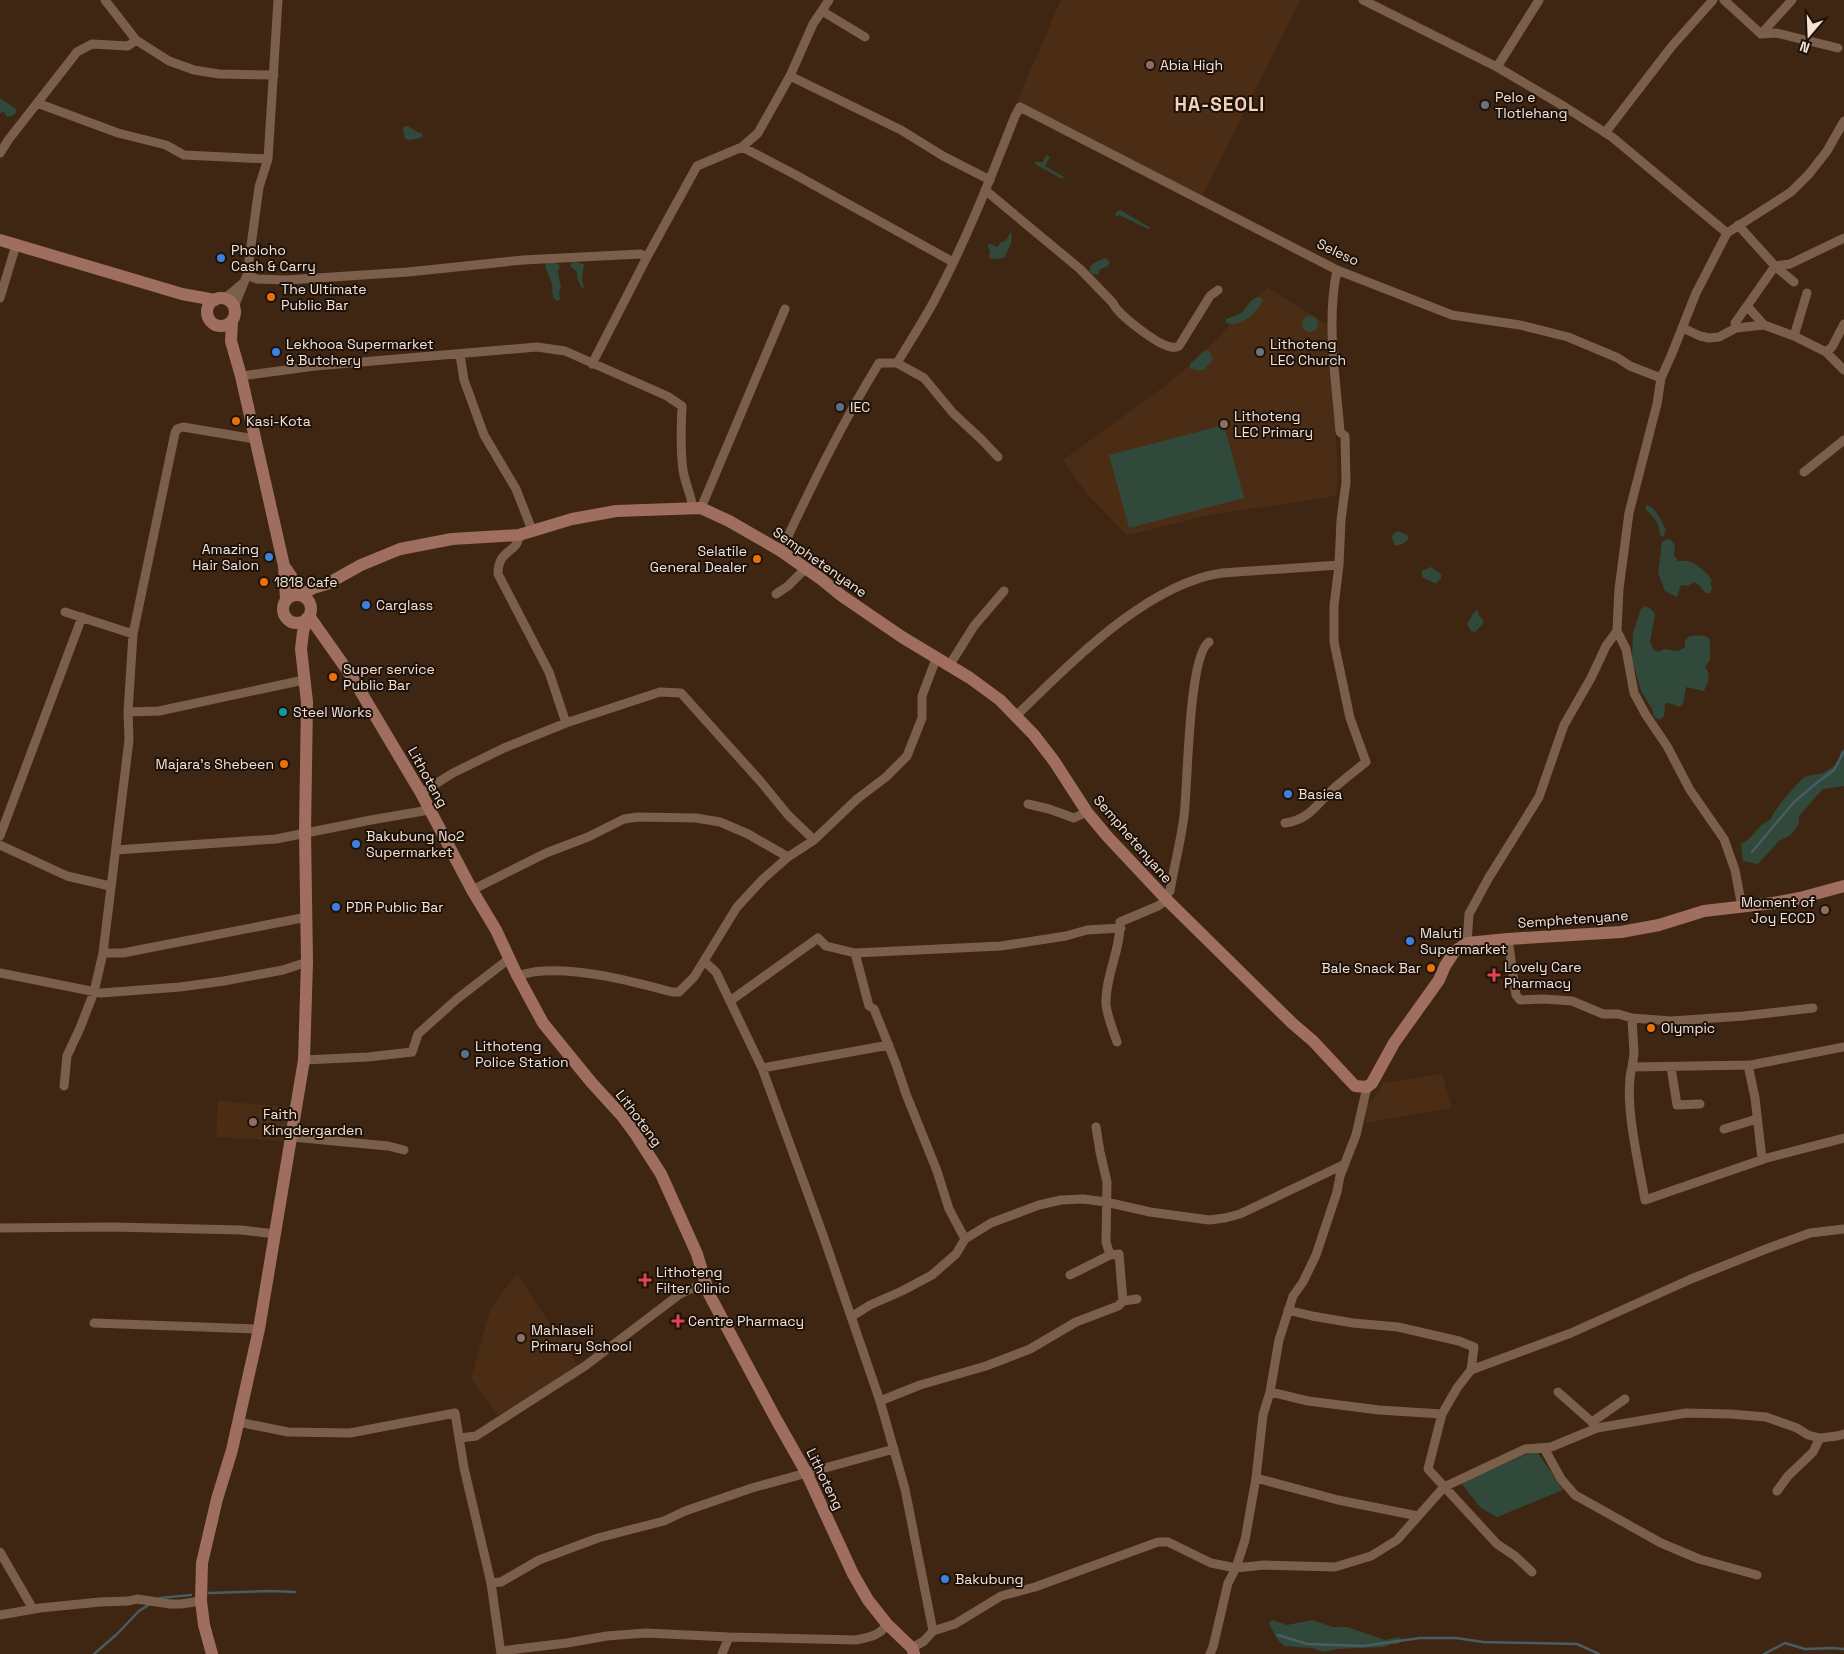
<svg xmlns="http://www.w3.org/2000/svg" width="1844" height="1654" font-family="'Space Grotesk',sans-serif">
  <style>
    .built { fill: #4b2c15 }
    .green { fill: #31493b }
    .lines { fill: none; stroke-linecap: round; stroke-linejoin: round }
    .stream { stroke: #495c61; stroke-width: 2.5 }
    .street { stroke: #7c5f4b; stroke-width: 9 }
    .secondary { stroke: #9f6e5e; stroke-width: 12 }
    .education-dot { fill: #8d6e63; stroke: #1d120a; stroke-width: 2 }
    .worship-dot { fill: #6b7280; stroke: #1d120a; stroke-width: 2 }
    .shop-dot { fill: #3f7fe0; stroke: #1d120a; stroke-width: 2 }
    .food-dot { fill: #e8710a; stroke: #1d120a; stroke-width: 2 }
    .service-dot { fill: #5c6f8a; stroke: #1d120a; stroke-width: 2 }
    .culture-dot { fill: #0f9aa8; stroke: #1d120a; stroke-width: 2 }
    .health-dot { fill: #e0444e; stroke: #1d120a; stroke-width: 2 }
    .labels { text-anchor: middle; stroke-width: 4; stroke-linejoin: round; paint-order: stroke }
    .poi-label { font-size: 14px; fill: #f3e2d7; stroke: #1d120a; text-anchor: start }
    .street-label { font-size: 14px; fill: #f3e2d7; stroke: #1d120a }
    .district-label { font-size: 19px; font-weight: bold; letter-spacing: 1px; fill: #f3d2bc; stroke: #1d120a }
  </style>
  <rect width="100%" height="100%" fill="#3f2613"/>
  <path class="built" d="M1061,0H1300L1201,198L1017,101Z
    M1267,287L1331,327L1338,481L1336,496L1210,515L1127,535L1087,494L1063,460L1169,383L1199,357Z
    M1442,1074L1452,1108L1365,1123L1367,1105L1379,1092L1383,1083Z
    M218,1101L290,1107L285,1141L216,1137Z
    M517,1274L578,1366L558,1382L498,1415L471,1379L490,1310L499,1296Z"/>
  <path class="green" d="M0,98L16,109V113L12,116L7,117L4,112L0,113Z
    M404,126C412,126 415,133 422,133L423,137L411,140L405,139L403,129Z
    M1046,155L1050,157L1045,166L1064,177L1062,179L1035,164V162H1043Z
    M1120,210L1151,228L1148,229L1119,215L1117,217L1115,216L1116,212Z
    M1010,233L1012,234L1011,243L1004,258L992,259L989,257L990,251L987,245L990,244L998,247L1000,243L1006,240Z
    M1105,258L1110,262L1107,267L1100,269L1098,275L1092,274L1089,271L1092,264Z
    M551,262L558,264L560,266L558,272L561,288L559,291L560,299L558,301L553,298L552,284L545,266L547,263Z
    M573,262L584,264L582,280L584,287L582,288L577,278V272L571,267L570,264Z
    M1257,297L1263,299C1259,312 1240,328 1226,323V319L1242,313L1251,301Z
    M1302 324a8 8 0 1 1 16 0a8 8 0 1 1-16 0Z
    M1205,350L1209,351L1213,358L1209,365L1206,366V369L1200,371L1190,368V364Z
    M1224,425L1244,498L1129,528L1109,455Z
    M1647,505C1656,508 1661,520 1666,530L1663,537L1660,535C1660,524 1653,515 1645,509Z
    M1398,531L1407,535L1409,539L1402,544L1395,546L1392,538L1393,534Z
    M1670,539L1675,545L1674,555L1678,561C1683,561 1687,560 1691,562C1697,564 1710,575 1712,581L1710,583L1712,588L1710,593H1705L1700,586L1694,582L1688,586L1681,585L1677,597L1665,591L1658,573L1662,542L1665,540Z
    M1431,567L1441,574V578L1436,584L1422,577V571Z
    M1645,606L1651,609L1655,614L1650,642L1654,650L1659,652L1664,649L1678,651L1685,647V641L1688,637C1695,635 1703,635 1709,638C1711,646 1710,653 1710,660L1705,667C1712,677 1708,681 1704,691L1686,687L1683,704L1680,707L1669,703L1665,704L1664,716L1660,720L1654,717L1652,709L1641,691L1632,659L1633,632L1641,609Z
    M1478,610L1479,616L1483,620V624L1475,632L1471,631L1467,624L1475,611Z
    M1841,751H1844V786L1823,789L1799,816V824L1791,835L1779,841L1758,864L1743,861L1741,844C1754,838 1758,824 1770,820C1773,811 1798,782 1805,777C1811,774 1819,775 1825,772C1829,769 1834,766 1838,763Z
    M1536,1450L1563,1490L1497,1517L1481,1508L1461,1483Z
    M1272,1620L1287,1625L1312,1620L1333,1627H1347L1385,1640L1400,1637L1401,1641L1398,1644H1391L1385,1647L1337,1649L1323,1652L1312,1648L1284,1646L1277,1639L1269,1623Z"/>
  <g class="lines">
    <path class="stream" d="M1752,852L1794,802L1819,781L1834,770L1844,751
      M209,1593L271,1591L295,1592
      M160,1598L191,1595
      M1278,1635L1307,1644L1363,1646L1420,1638H1456L1483,1642L1577,1644L1599,1654
      M94,1654L117,1634L139,1611L150,1604
      M1764,1654L1785,1643L1805,1649L1833,1648L1844,1649"/>
    <path class="street" d="M105,0L136,40L169,61L194,70L219,74L274,75
      M1363,0L1497,67L1565,107L1612,137L1727,233
      M1724,0L1761,34L1792,0
      M822,11L865,37
      M1761,34L1776,33L1838,48
      M1497,67L1539,0
      M790,76L901,130L943,156L990,180
      M37,103L118,133L166,145L184,155L268,159
      M1605,133L1672,46L1713,0
      M742,147L794,174L953,262
      M0,153L9,139L77,52L92,44L128,46L136,40
      M985,190L1080,269L1113,303C1118,315 1158,345 1171,347C1174,348 1176,347 1179,346L1210,296L1218,290
      M1738,225L1775,266L1790,264L1844,238
      M247,275L257,279L287,280L408,272L523,260L640,254L647,257
      M0,298L16,245
      M224,299L242,284
      M234,307L247,275L259,187L268,159L278,0
      M1764,325L1747,306L1775,266L1794,282
      M1683,328L1700,336L1709,338L1719,337L1736,328L1764,325L1794,336L1826,352L1844,370
      M1736,328L1735,323L1747,306
      M1794,336L1807,293
      M1826,352L1832,347L1844,324
      M460,355L464,380L484,435L516,489L532,530
      M897,363L924,378L953,413L982,440L998,457
      M592,364L647,257L697,166L742,147L758,133L790,76L813,24L829,0
      M241,376L315,366L537,347L565,351L667,396L682,406C681,427 680,449 683,470C685,483 691,495 693,508
      M1804,472L1844,440
      M701,508L785,309
      M781,551C811,487 842,423 879,363H897C909,343 922,323 933,303C965,243 990,180 1015,116L1020,107L1337,270L1452,315L1520,325L1568,337L1618,358L1630,366L1661,378
      M776,594L788,586L806,568
      M65,612L133,634
      M1617,631L1626,649L1634,693L1646,715L1667,746L1690,790L1724,839L1735,870L1742,907
      M949,666L974,626L1004,591
      M128,712L159,711L304,680
      M1016,716C1070,664 1146,584 1222,573L1339,565L1341,520L1346,482L1345,436L1340,432C1336,379 1326,322 1337,270
      M566,723L660,692L681,693L761,782L788,815L814,840
      M421,793L453,773L504,748L566,723L549,672L498,574C498,548 518,554 519,535
      M1028,804L1049,809L1074,818L1087,812
      M1285,823C1310,819 1315,806 1332,790C1343,780 1355,771 1366,762L1350,718L1334,642V606L1339,565
      M0,836L82,617
      M0,845L67,876L110,886
      M116,850L276,839L371,820L429,810
      M472,890L546,853L588,837L624,819L638,817L696,818L720,822L748,834L788,857
      M1164,896L1170,891C1174,866 1181,841 1184,816C1188,787 1188,656 1209,642
      M1508,939L1516,995L1520,1000L1544,999L1572,1001L1603,1014H1618L1632,1018L1671,1021L1744,1016L1813,1008
      M1467,943L1469,914L1488,879L1539,797L1564,725L1591,678L1606,646L1617,631L1619,589L1629,513L1657,404L1661,378L1671,356L1696,293L1727,233L1791,192L1809,174L1827,151L1844,121
      M103,953H123L307,917
      M855,953L1001,946L1066,936L1087,930L1121,928
      M704,961L716,972L762,1068L823,1235L880,1401L905,1489L933,1631L924,1641L912,1648
      M0,973L101,993L180,987L224,981L283,970L307,962
      M517,975C526,974 535,971 543,971C586,969 631,981 672,992H679L694,977L737,907L762,880L788,857L814,840L857,799L886,777L907,756L922,718V696L936,659
      M730,1001L818,938L826,946L855,953L869,1006L874,1009L896,1064L906,1094L937,1171L949,1209L965,1239
      M1632,1018L1634,1054L1632,1067L1751,1065L1844,1047
      M1117,1042C1113,1030 1107,1016 1106,1004C1105,976 1121,950 1120,922L1158,906L1167,900
      M304,1060L368,1057L412,1052L418,1034L457,999L510,958
      M1748,1065L1755,1098L1762,1159
      M1632,1067C1623,1100 1639,1165 1645,1200L1767,1158L1844,1138
      M1671,1067L1677,1105L1700,1104
      M762,1068L889,1045
      M64,1086L67,1056L80,1028L94,992L103,953L129,740L128,712L133,634L175,433L177,429L183,427L255,439
      M1096,1127L1100,1152L1107,1182L1106,1242L1110,1255
      M1724,1129L1757,1119
      M292,1137L388,1146L404,1150
      M0,1228L113,1227L241,1230L275,1234
      M1070,1275L1110,1255L1119,1254L1123,1301
      M1288,1310L1312,1316L1353,1323L1398,1327L1459,1341L1474,1347L1471,1370
      M851,1317L870,1305L902,1291L932,1275L956,1254L965,1239L991,1223L1039,1205L1061,1200L1083,1199L1106,1202L1150,1212L1209,1220L1225,1218L1240,1214L1345,1164
      M94,1323L259,1329
      M1270,1392L1308,1401L1379,1410L1442,1414
      M1558,1392L1592,1422
      M880,1401L920,1385L986,1366L1030,1349L1076,1322L1118,1306L1123,1301L1137,1299
      M238,1422L288,1432L350,1433L455,1413L464,1468L491,1583L501,1654
      M1597,1428L1592,1422L1625,1399
      M460,1438L476,1436L585,1366L680,1294L706,1282
      M1820,1438L1837,1436L1844,1434
      M1544,1448L1561,1479L1575,1495L1661,1543L1699,1559L1757,1575
      M1256,1478L1338,1500L1418,1516
      M0,1552L33,1609
      M1532,1572L1515,1556L1497,1544L1428,1469L1442,1414L1457,1388L1471,1370L1571,1333L1691,1279L1766,1249L1810,1233L1844,1229
      M491,1583L501,1582L539,1560L598,1538L664,1521L685,1511L752,1488L894,1449
      M0,1615L40,1608L100,1602L129,1601L137,1599L170,1604H181L201,1601
      M933,1631L955,1624L1001,1596L1035,1587L1158,1542H1168L1211,1563L1236,1568L1264,1565L1335,1567L1371,1556L1397,1540L1444,1487L1525,1449L1551,1447L1597,1428L1686,1413L1730,1414L1766,1417L1797,1428L1808,1435L1820,1438L1813,1452L1788,1476L1777,1491
      M501,1651L567,1643L607,1636L646,1633L729,1637L856,1640C869,1637 880,1636 887,1624
      M722,1654L729,1637
      M1210,1654L1213,1647L1228,1583L1236,1568L1245,1540L1256,1478L1263,1415L1270,1392L1279,1340L1293,1296L1303,1282L1316,1255L1337,1192L1340,1176L1356,1135L1367,1087"/>
    <path class="secondary" d="M0,240L182,294L215,300
      M207 312a14 14 0 1 1 28 0a14 14 0 1 1-28 0Z
      M232,321L231,341L241,376L284,566L286,599
      M284,566L291,576L299,595
      M283 609a14 14 0 1 1 28 0a14 14 0 1 1-28 0Z
      M302,595L313,588L327,584L361,565L400,549L452,539L519,535L572,519L616,511L701,508L729,521L781,551L821,579L842,596L902,637L970,678L1000,700L1034,735L1054,761L1087,812L1107,836L1167,900L1292,1023L1313,1041L1355,1086L1367,1087L1372,1083L1394,1043L1439,980L1445,966L1454,952L1467,943L1508,939L1621,932L1659,925L1704,911L1773,903L1800,898L1844,886
      M309,616L352,677L421,793L472,890L496,930L517,975L543,1023L591,1082L622,1116L636,1135L661,1174L697,1254L709,1294L777,1421L806,1472L853,1574L868,1600L887,1624L912,1648L914,1654
      M212,1654L204,1625L201,1601L202,1563L217,1499L232,1450L259,1329L304,1060L307,962L305,832L307,702L301,649L303,632L307,618"/>
  </g>
  <g class="education-dot">
    <circle cx="1150" cy="65" r="5"/>
    <circle cx="1224" cy="424" r="5"/>
    <circle cx="1825" cy="910" r="5"/>
    <circle cx="253" cy="1122" r="5"/>
    <circle cx="521" cy="1338" r="5"/>
  </g>
  <g class="worship-dot">
    <circle cx="1485" cy="105" r="5"/>
    <circle cx="1260" cy="352" r="5"/>
  </g>
  <g class="shop-dot">
    <circle cx="221" cy="258" r="5"/>
    <circle cx="276" cy="352" r="5"/>
    <circle cx="269" cy="557" r="5"/>
    <circle cx="366" cy="605" r="5"/>
    <circle cx="1288" cy="794" r="5"/>
    <circle cx="356" cy="844" r="5"/>
    <circle cx="336" cy="907" r="5"/>
    <circle cx="1410" cy="941" r="5"/>
    <circle cx="945" cy="1579" r="5"/>
  </g>
  <g class="food-dot">
    <circle cx="271" cy="297" r="5"/>
    <circle cx="236" cy="421" r="5"/>
    <circle cx="757" cy="559" r="5"/>
    <circle cx="264" cy="582" r="5"/>
    <circle cx="333" cy="677" r="5"/>
    <circle cx="284" cy="764" r="5"/>
    <circle cx="1431" cy="968" r="5"/>
    <circle cx="1651" cy="1028" r="5"/>
  </g>
  <g class="service-dot">
    <circle cx="840" cy="407" r="5"/>
    <circle cx="465" cy="1054" r="5"/>
  </g>
  <circle class="culture-dot" cx="283" cy="712" r="5"/>
  <g class="health-dot">
    <path d="M1491.5 967.5h5v5h5v5h-5v5h-5v-5h-5v-5h5z"/>
    <path d="M642.5 1272.5h5v5h5v5h-5v5h-5v-5h-5v-5h5z"/>
    <path d="M675.5 1313.5h5v5h5v5h-5v5h-5v-5h-5v-5h5z"/>
  </g>
  <g class="labels">
    <g class="poi-label">
      <text x="1160" y="70">Abia High</text>
      <text x="1495" y="102">Pelo e<tspan x="1495" dy="16">Tlotlehang</tspan></text>
      <text x="231" y="255">Pholoho<tspan x="231" dy="16">Cash &amp; Carry</tspan></text>
      <text x="281" y="294">The Ultimate<tspan x="281" dy="16">Public Bar</tspan></text>
      <text x="286" y="349">Lekhooa Supermarket<tspan x="286" dy="16">&amp; Butchery</tspan></text>
      <text x="1270" y="349">Lithoteng<tspan x="1270" dy="16">LEC Church</tspan></text>
      <text x="850" y="412">IEC</text>
      <text x="1234" y="421">Lithoteng<tspan x="1234" dy="16">LEC Primary</tspan></text>
      <text x="246" y="426">Kasi-Kota</text>
      <text x="259" y="554" text-anchor="end">Amazing<tspan x="259" dy="16">Hair Salon</tspan></text>
      <text x="747" y="556" text-anchor="end">Selatile<tspan x="747" dy="16">General Dealer</tspan></text>
      <text x="274" y="587">1818 Cafe</text>
      <text x="376" y="610">Carglass</text>
      <text x="343" y="674">Super service<tspan x="343" dy="16">Public Bar</tspan></text>
      <text x="293" y="717">Steel Works</text>
      <text x="274" y="769" text-anchor="end">Majara's Shebeen</text>
      <text x="1298" y="799">Basiea</text>
      <text x="366" y="841">Bakubung No2<tspan x="366" dy="16">Supermarket</tspan></text>
      <text x="1815" y="907" text-anchor="end">Moment of<tspan x="1815" dy="16">Joy ECCD</tspan></text>
      <text x="346" y="912">PDR Public Bar</text>
      <text x="1420" y="938">Maluti<tspan x="1420" dy="16">Supermarket</tspan></text>
      <text x="1504" y="972">Lovely Care<tspan x="1504" dy="16">Pharmacy</tspan></text>
      <text x="1421" y="973" text-anchor="end">Bale Snack Bar</text>
      <text x="1661" y="1033">Olympic</text>
      <text x="475" y="1051">Lithoteng<tspan x="475" dy="16">Police Station</tspan></text>
      <text x="263" y="1119">Faith<tspan x="263" dy="16">Kingdergarden</tspan></text>
      <text x="656" y="1277">Lithoteng<tspan x="656" dy="16">Filter Clinic</tspan></text>
      <text x="688" y="1326">Centre Pharmacy</text>
      <text x="531" y="1335">Mahlaseli<tspan x="531" dy="16">Primary School</tspan></text>
      <text x="955" y="1584">Bakubung</text>
    </g>
    <g class="street-label">
      <text transform="translate(1338 252) rotate(25)" y="5">Seleso</text>
      <text transform="translate(820 562) rotate(35)" y="5">Semphetenyane</text>
      <text transform="translate(428 777) rotate(61)" y="5">Lithoteng</text>
      <text transform="translate(1133 839) rotate(49)" y="5">Semphetenyane</text>
      <text transform="translate(1573 919) rotate(-4)" y="5">Semphetenyane</text>
      <text transform="translate(639 1118) rotate(53)" y="5">Lithoteng</text>
      <text transform="translate(825 1479) rotate(64)" y="5">Lithoteng</text>
    </g>
    <g class="district-label">
      <text x="1220" y="111">HA-SEOLI</text>
    </g>
  </g>
  <g transform="translate(1809 35) rotate(199)" stroke="#1d120a" stroke-width="4" paint-order="stroke">
  <path d="M0-4L9 19L0 12L-9 19Z" fill="#f3e2d7"/>
  <text y="-8" font-size="14" font-weight="bold" text-anchor="middle" fill="#f3e2d7">N</text>
  </g>
</svg>
